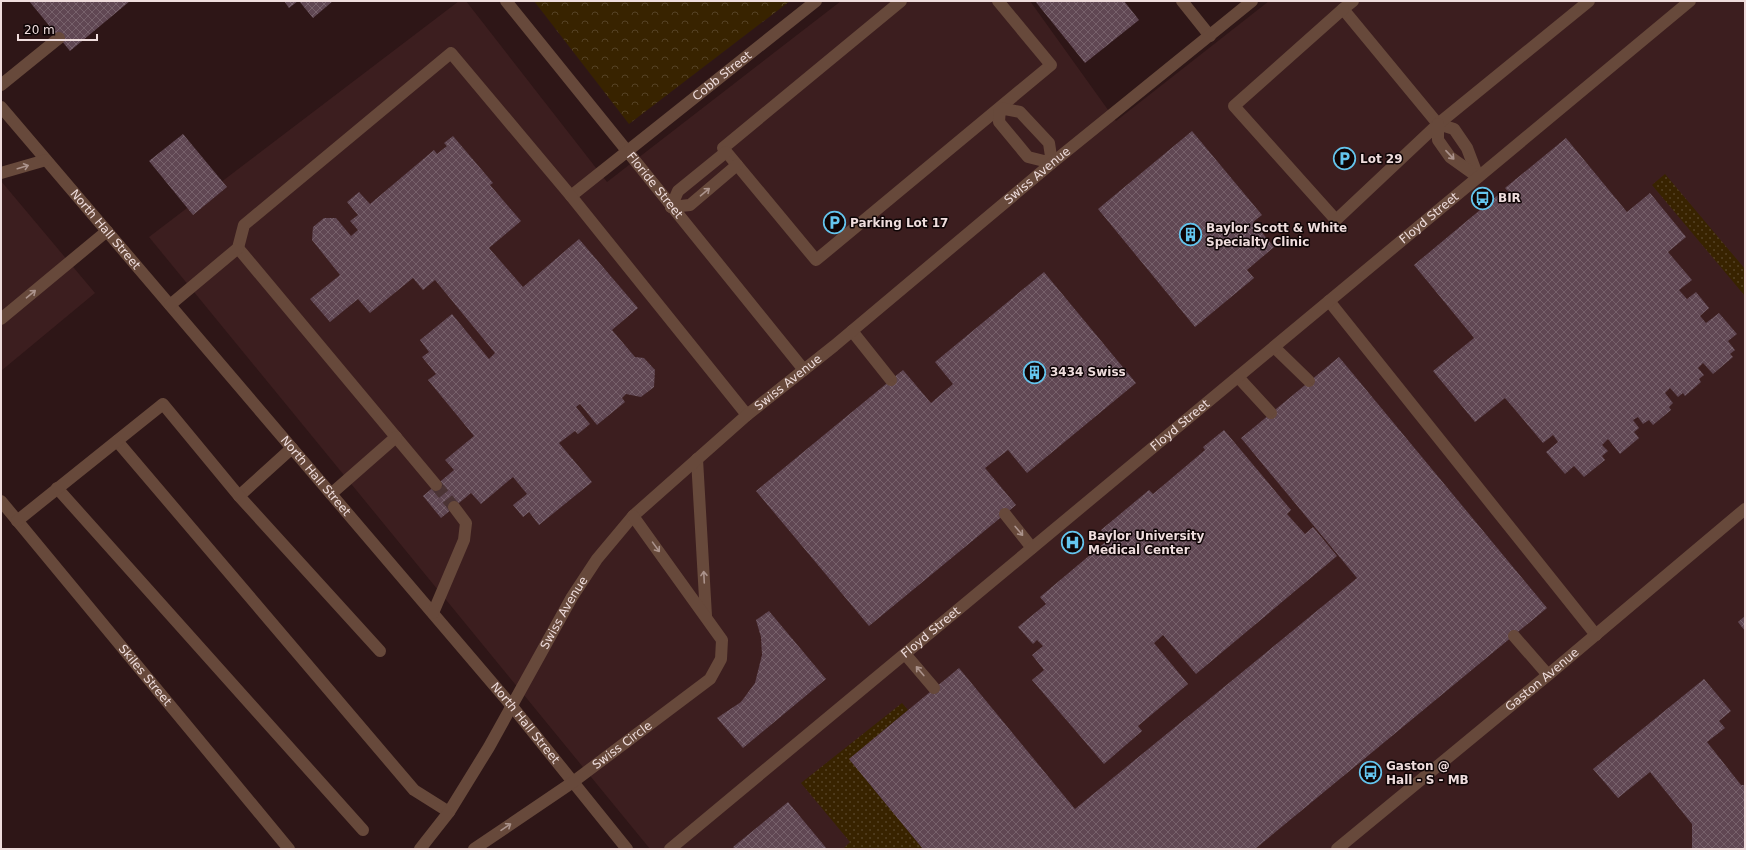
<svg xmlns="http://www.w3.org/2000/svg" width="1746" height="850" font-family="'DejaVu Sans',sans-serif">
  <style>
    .built { fill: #3c1e1f }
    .grass { fill: url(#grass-dots) }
    .park { fill: url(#park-crowns) }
    .building { fill: url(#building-cross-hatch) }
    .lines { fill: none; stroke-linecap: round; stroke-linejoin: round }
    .minor-tunnel { stroke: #4b3435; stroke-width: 12; stroke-dasharray: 12 6; stroke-linecap: butt }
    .minor { stroke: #67493b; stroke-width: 12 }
    .oneway { stroke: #ab938c }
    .labels { text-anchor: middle; stroke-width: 3; stroke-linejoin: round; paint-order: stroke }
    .street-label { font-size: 12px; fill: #efdddd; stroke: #0f0506 }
    .poi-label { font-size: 12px; font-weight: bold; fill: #efdddd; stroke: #0f0506; text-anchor: start }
  </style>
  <defs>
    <pattern id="grass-dots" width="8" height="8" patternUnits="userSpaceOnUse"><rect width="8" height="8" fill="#382300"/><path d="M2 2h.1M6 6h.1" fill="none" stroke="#554225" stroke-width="1.8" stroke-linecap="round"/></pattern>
    <pattern id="park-crowns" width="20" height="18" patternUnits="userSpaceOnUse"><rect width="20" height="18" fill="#382300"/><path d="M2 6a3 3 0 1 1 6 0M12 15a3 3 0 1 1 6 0" fill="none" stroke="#554225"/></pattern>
    <pattern id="building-cross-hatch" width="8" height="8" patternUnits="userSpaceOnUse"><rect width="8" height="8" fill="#604753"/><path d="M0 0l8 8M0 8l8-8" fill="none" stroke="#77616b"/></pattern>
  </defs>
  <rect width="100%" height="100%" fill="#2e1617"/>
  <path class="built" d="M459,1H466L607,182L841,1H1030L1116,121L1269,1H1745V849H650L149,237Z
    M1,181L95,293L1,371Z"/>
  <path class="grass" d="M1665,174L1745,269V296L1652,185Z
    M902,703L908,710L849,759L923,849H843L850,842L801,783Z"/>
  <path class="park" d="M534,1H790L629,124Z"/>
  <path class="building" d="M29,1H130L70,51Z
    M284,1H298L289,8Z
    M299,1H333L313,18Z
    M1035,1H1124L1139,20L1085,63Z
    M1192,131L1262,215L1253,222L1274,247L1247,270L1254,278L1195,327L1098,209Z
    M183,134L227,187L193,215L149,161Z
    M453,136L493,183L490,185L521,221L489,248L523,287L579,239L638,308L612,330L635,357L644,358L655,370L654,387L641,397L626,394L622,398L625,402L597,425L580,404L576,407L590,424L578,434L575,431L559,443L592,482L539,525L529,512L523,517L513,505L527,494L513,477L481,504L471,493L441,518L423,496L454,470L445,460L474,436L428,380L436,374L422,357L429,352L420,340L452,314L489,359L495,353L435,280L423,290L413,278L370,313L358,299L330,322L310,299L340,275L312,240L313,227L324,218H336L351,236L358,230L350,221L358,215L347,202L359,192L370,204L434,150L437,154L447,146L444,143Z
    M1566,138L1627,212L1650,193L1686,237L1668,252L1692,280L1679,290L1687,299L1696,292L1709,308L1700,316L1706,323L1719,313L1737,334L1728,341L1735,350L1730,354L1733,357L1713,374L1703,363L1698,368L1704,375L1699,379L1701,382L1685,396L1683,393L1678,397L1670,388L1665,393L1673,403L1669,407L1671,410L1653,425L1649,420L1643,424L1638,417L1633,420L1639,428L1634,432L1639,438L1620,454L1608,439L1602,445L1608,451L1602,456L1605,460L1584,477L1574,466L1565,474L1546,452L1558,442L1553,435L1543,443L1505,398L1475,422L1433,371L1474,338L1414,265L1498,195L1501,199L1509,192L1505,188Z
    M1044,272L1136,383L1027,473L1008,450L985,468L1016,505L869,626L756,491L903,370L931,403L953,384L935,362Z
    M1339,357L1547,608L1255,849H923L849,759L959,668L1075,809L1357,578L1241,438Z
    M1224,430L1291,510L1287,514L1305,534L1313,527L1337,556L1196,674L1163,635L1154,643L1188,684L1138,726L1142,731L1104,764L1032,680L1044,670L1032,655L1043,646L1037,640L1033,644L1018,627L1046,604L1040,597L1109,539L1101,530L1149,490L1153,494L1205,450L1203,447Z
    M769,611L826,679L743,748L717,718L741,702L755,683L762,655L761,637L756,620Z
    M1745,616V631L1738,622Z
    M1704,679L1731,711L1719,721L1725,728L1707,742L1741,785H1745V849H1692V824L1650,772L1618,798L1593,769Z
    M788,802L827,849H735L733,847Z"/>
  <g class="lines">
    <path class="minor-tunnel" d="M436,485L454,507"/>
    <g class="minor">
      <path id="s1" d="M506,1L804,370"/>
      <path d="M901,1L723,148L816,260L1051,65L998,1"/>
      <path d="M1182,1L1210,36"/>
      <path d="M1353,1L1343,9L1438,124L1454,129L1467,148L1478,177"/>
      <path d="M1343,9L1234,106L1336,220L1438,124L1589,1"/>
      <path d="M1,85L59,38"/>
      <path id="s2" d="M1,107L511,705L627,849"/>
      <path d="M1000,108L1020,112L1049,143L1052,163L1028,157L999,122Z"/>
      <path d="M1438,124V140L1450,157L1478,177"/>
      <path d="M1,173L46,160"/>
      <path id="s3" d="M571,196L816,1"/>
      <path d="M671,207L690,205L737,165"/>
      <path d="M671,207L678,191L726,152"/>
      <path d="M238,248L436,485"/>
      <path d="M1329,301L1596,635"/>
      <path d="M170,305L238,248L244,225L451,53L571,196L747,415"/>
      <path d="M1,319L107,231"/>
      <path d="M852,331L891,380"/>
      <path d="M1274,347L1309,381"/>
      <path d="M1238,377L1271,413"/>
      <path d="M117,441L414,790L449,812"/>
      <path d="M697,459L706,616"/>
      <path d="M57,488L363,830"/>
      <path d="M331,494L396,437"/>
      <path d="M239,496L292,448"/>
      <path id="s4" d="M1,501L289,849"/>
      <path d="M1005,514L1032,548"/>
      <path d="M17,521L163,404L239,496L380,651"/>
      <path d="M433,613L464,540L466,523L454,507"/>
      <path d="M1514,636L1548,675"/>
      <path d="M905,654L934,688"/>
      <path id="s5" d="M420,849L449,812L489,747L572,597L597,559L633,516L747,415L834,346L1052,163L1252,1"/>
      <path id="s6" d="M474,849L573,782L710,679L721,659L722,640L633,516"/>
      <path id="s7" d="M670,849L1690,1"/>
      <path id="s8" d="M1337,849L1548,675L1745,509"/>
    </g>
  </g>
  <defs><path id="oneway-shaft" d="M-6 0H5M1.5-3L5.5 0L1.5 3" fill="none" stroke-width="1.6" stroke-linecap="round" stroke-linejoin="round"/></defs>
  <g class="oneway">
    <use href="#oneway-shaft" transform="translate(1450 155) rotate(47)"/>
    <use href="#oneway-shaft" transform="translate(23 167) rotate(-17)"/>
    <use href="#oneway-shaft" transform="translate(705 192) rotate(-40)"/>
    <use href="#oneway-shaft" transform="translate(31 294) rotate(-40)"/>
    <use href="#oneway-shaft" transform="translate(1019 531) rotate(50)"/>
    <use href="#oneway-shaft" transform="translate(656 547) rotate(54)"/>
    <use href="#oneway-shaft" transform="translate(704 577) rotate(-93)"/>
    <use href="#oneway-shaft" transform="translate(920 671) rotate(-130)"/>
    <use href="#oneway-shaft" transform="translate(506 827) rotate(-34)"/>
  </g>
  <defs>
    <symbol id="parking-ring" viewBox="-11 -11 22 22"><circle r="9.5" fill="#0f0506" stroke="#64c5ee" stroke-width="1.5"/><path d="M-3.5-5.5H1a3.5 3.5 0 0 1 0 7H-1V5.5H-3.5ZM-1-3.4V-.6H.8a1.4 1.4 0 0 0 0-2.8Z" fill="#64c5ee"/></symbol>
    <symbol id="bus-ring" viewBox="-11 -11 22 22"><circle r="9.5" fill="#0f0506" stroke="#64c5ee" stroke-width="1.5"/><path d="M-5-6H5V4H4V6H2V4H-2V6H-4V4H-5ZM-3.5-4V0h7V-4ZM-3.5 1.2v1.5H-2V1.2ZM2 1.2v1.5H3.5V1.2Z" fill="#64c5ee"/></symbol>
    <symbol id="building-ring" viewBox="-11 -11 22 22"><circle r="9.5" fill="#0f0506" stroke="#64c5ee" stroke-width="1.5"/><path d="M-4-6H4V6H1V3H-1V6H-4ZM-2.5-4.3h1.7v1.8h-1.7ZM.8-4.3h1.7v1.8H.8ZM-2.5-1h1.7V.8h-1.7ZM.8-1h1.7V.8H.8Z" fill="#64c5ee"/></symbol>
    <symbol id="hospital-ring" viewBox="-11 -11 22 22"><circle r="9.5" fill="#0f0506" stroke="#64c5ee" stroke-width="1.5"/><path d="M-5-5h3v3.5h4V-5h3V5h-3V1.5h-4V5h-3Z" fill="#64c5ee"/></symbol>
  </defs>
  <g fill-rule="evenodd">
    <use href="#parking-ring" x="1332" y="146" width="25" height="25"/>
    <use href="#bus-ring" x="1470" y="186" width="25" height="25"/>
    <use href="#parking-ring" x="822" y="210" width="25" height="25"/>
    <use href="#building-ring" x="1178" y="222" width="25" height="25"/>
    <use href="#building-ring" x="1022" y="360" width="25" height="25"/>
    <use href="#hospital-ring" x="1060" y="530" width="25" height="25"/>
    <use href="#bus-ring" x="1358" y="760" width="25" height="25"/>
  </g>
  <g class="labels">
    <g class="street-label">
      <text dy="4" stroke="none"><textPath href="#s3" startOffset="193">Cobb Street</textPath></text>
      <text dy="4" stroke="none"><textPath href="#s5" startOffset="925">Swiss Avenue</textPath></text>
      <text dy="4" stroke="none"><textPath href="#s1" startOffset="237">Floride Street</textPath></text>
      <text dy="4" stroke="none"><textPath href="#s7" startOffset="987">Floyd Street</textPath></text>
      <text dy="4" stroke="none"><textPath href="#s2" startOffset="161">North Hall Street</textPath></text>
      <text dy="4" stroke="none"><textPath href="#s5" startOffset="601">Swiss Avenue</textPath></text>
      <text dy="4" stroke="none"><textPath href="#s7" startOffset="663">Floyd Street</textPath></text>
      <text dy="4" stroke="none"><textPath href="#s2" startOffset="485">North Hall Street</textPath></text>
      <text dy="4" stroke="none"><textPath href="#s5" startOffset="277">Swiss Avenue</textPath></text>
      <text dy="4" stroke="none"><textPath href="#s7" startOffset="339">Floyd Street</textPath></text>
      <text dy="4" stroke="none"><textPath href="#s4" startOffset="226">Skiles Street</textPath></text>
      <text dy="4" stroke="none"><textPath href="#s8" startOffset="266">Gaston Avenue</textPath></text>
      <text dy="4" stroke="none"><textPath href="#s2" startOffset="809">North Hall Street</textPath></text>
      <text dy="4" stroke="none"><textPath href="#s6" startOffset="181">Swiss Circle</textPath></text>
    </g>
    <g class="poi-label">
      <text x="1360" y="163">Lot 29</text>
      <text x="1498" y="202">BIR</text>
      <text x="850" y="227">Parking Lot 17</text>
      <text x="1206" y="232">Baylor Scott &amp; White<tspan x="1206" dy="14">Specialty Clinic</tspan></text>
      <text x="1050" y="376">3434 Swiss</text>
      <text x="1088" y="540">Baylor University<tspan x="1088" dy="14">Medical Center</tspan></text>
      <text x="1386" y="770">Gaston @<tspan x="1386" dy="14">Hall - S - MB</tspan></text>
    </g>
  </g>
  <rect width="1746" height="850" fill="none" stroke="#efdddd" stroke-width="4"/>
  <path d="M18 34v6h79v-6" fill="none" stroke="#efdddd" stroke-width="2"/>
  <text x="24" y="34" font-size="12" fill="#efdddd" stroke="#0f0506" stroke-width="3" paint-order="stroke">20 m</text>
</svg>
